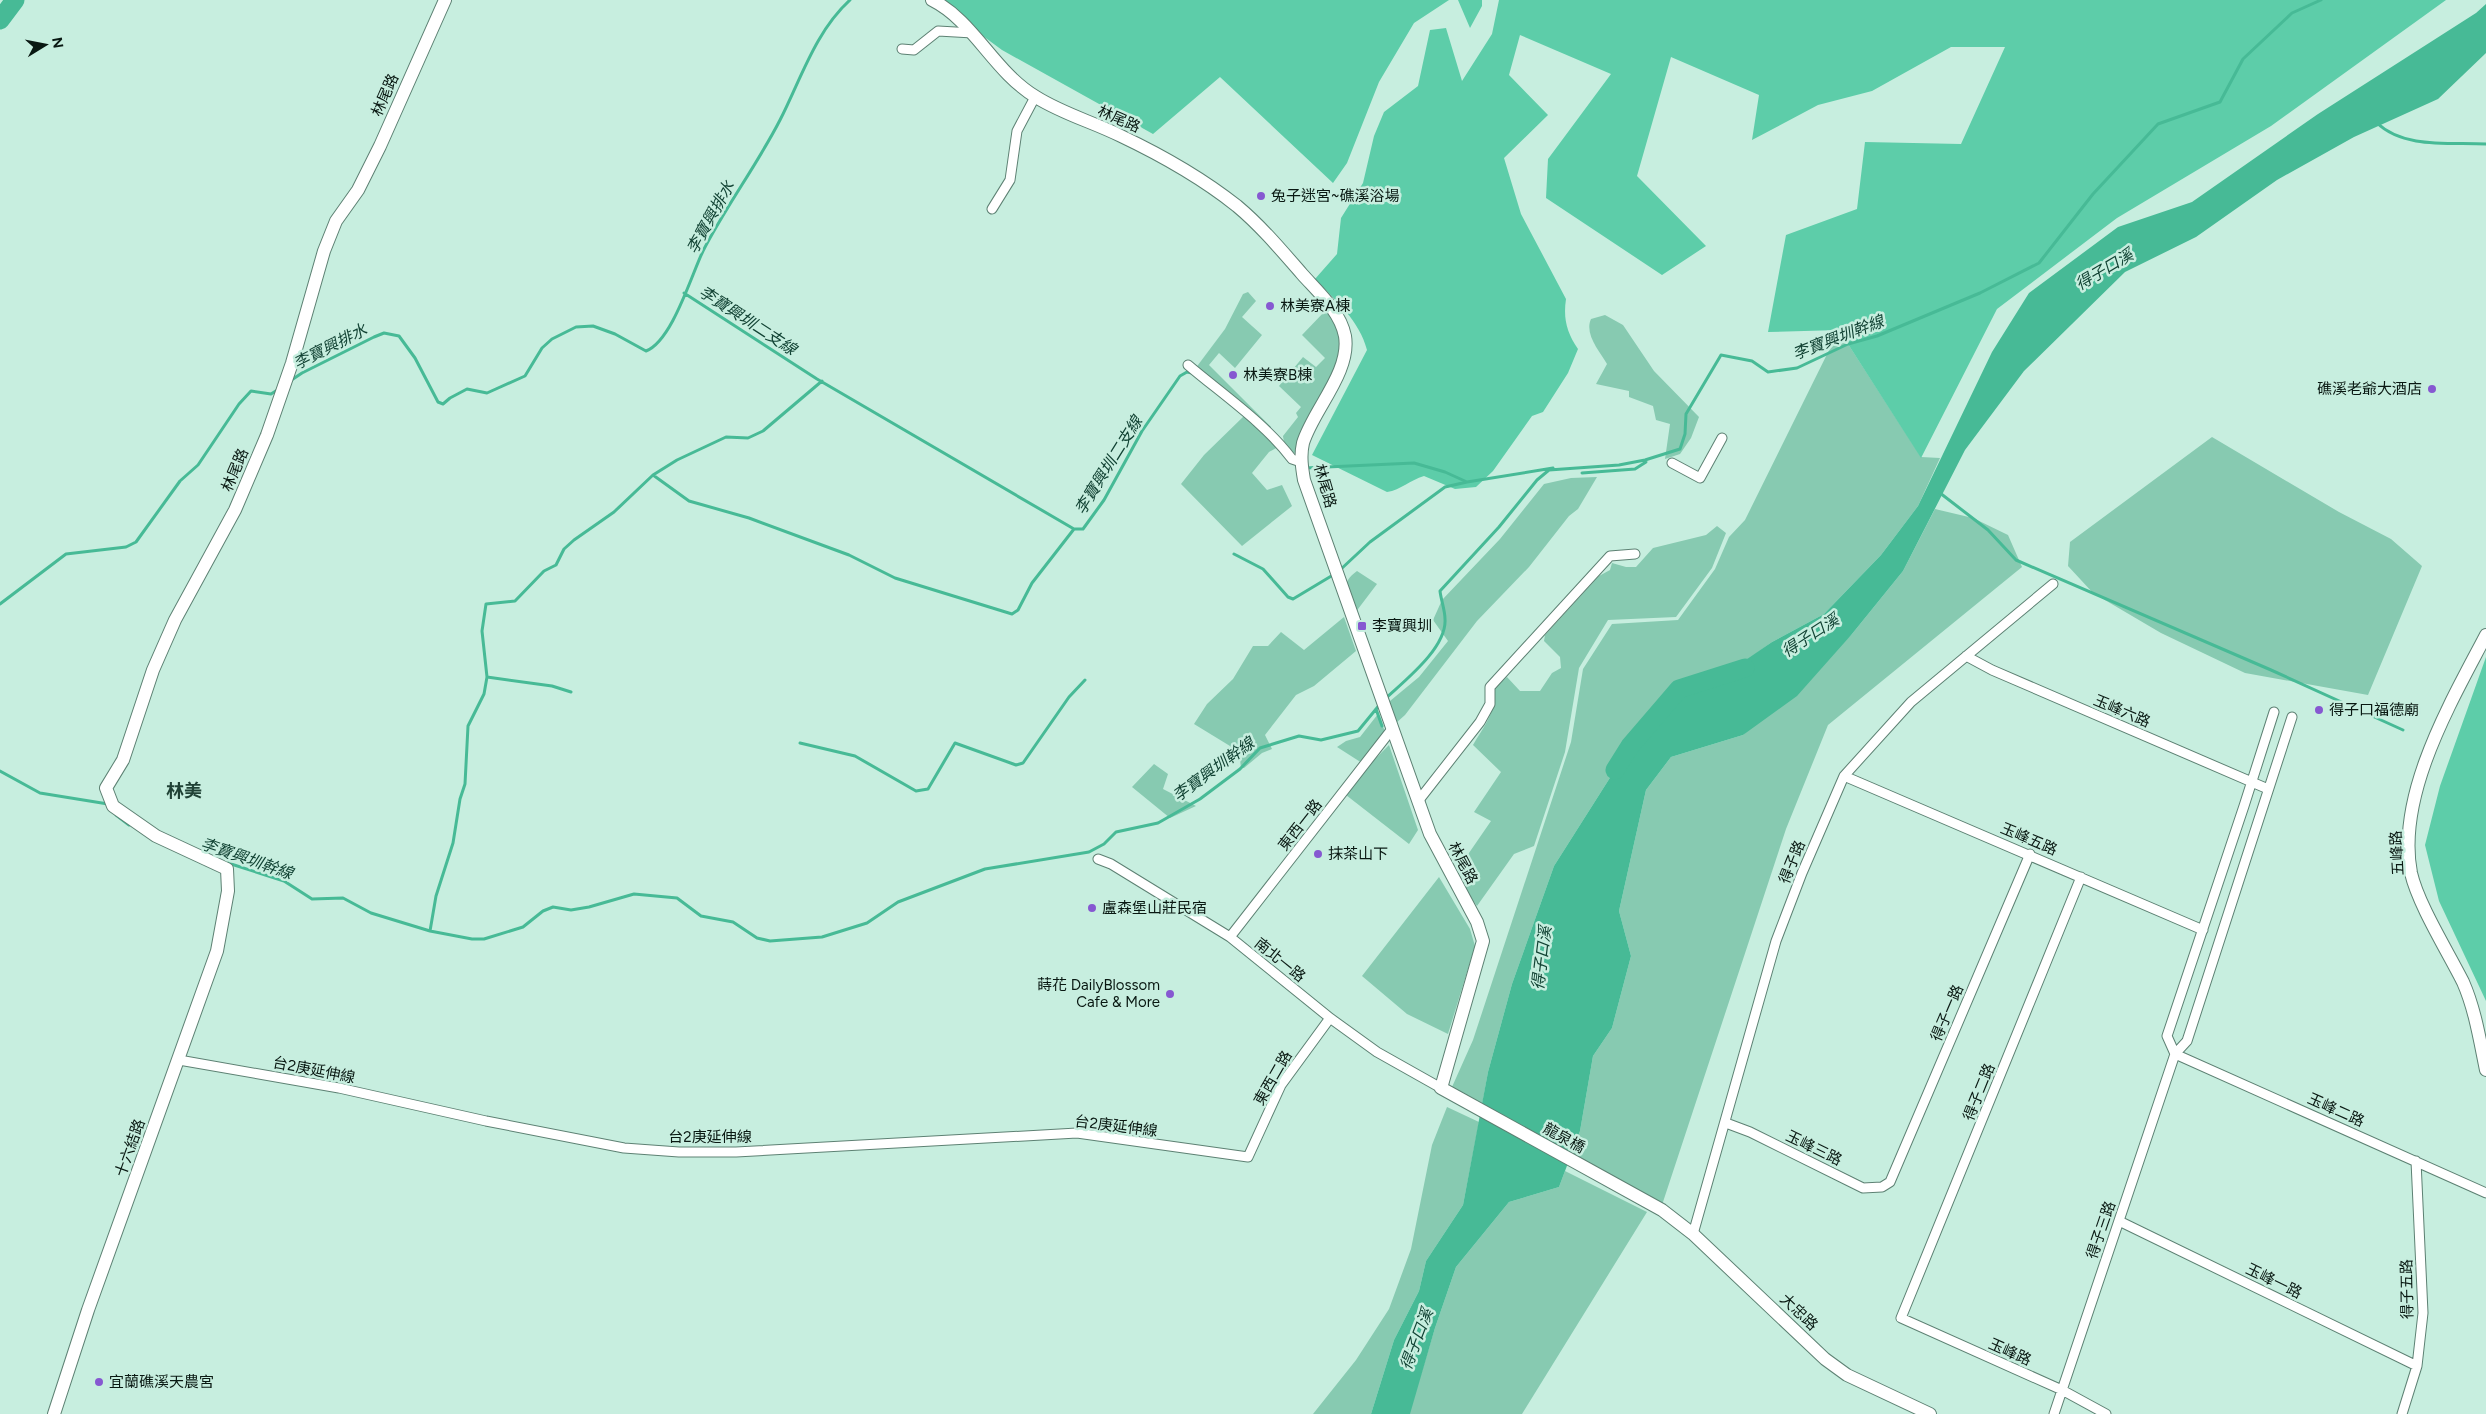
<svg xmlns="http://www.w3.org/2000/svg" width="2486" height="1414" font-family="Figtree,'Noto Sans TC',sans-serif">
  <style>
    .green { fill: #87cab1 }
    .forest { fill: #5dcda9 }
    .water { fill: #47ba96 }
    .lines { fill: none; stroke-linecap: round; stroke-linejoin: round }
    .stream { stroke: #47ba96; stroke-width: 3 }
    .river { stroke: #47ba96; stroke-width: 19 }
    .street-casing { stroke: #5d8173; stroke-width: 11 }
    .secondary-casing { stroke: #5d8173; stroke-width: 14 }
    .street { stroke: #fff; stroke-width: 9 }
    .secondary { stroke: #fff; stroke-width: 12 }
    .poi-dot { fill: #8658d1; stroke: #c7eedf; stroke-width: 2 }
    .labels { text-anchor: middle; stroke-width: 5; stroke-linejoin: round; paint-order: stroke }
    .street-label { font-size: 15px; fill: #091812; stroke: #c7eedf }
    .poi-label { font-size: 15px; fill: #091812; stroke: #c7eedf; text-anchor: start }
    .water-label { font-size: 16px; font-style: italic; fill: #124334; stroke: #c7eedf }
    .quarter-label { font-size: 18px; font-weight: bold; fill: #204236; stroke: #c7eedf }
  </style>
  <rect width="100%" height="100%" fill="#c7eedf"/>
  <path class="green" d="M1248,292L1256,301L1242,317L1262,335L1235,368L1219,353L1209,365L1271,427L1269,430L1195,369L1225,329L1243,294Z
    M1326,310L1334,320L1342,338V358L1297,454C1288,450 1284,446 1283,436L1298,417L1296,413L1301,407L1279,386L1303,357L1316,367L1325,358L1302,335Z
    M1605,315L1623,325L1654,371L1699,417L1691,438L1680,454L1665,459L1670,424L1656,420L1653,406L1629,397V391L1596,384L1607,364C1600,352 1584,334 1591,319Z
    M1839,330L1921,457L1940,458L1918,506L1881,555L1824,614L1772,642L1632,743L1554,866L1512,984L1488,1072L1482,1105L1452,1087L1473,1040L1571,742L1583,669L1612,624L1678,620L1715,569L1729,537L1745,520Z
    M1244,416L1278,447L1269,452L1252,473L1267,490L1282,485L1292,506L1242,546L1181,484L1204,455Z
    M2212,437L2339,512L2391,539L2422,566L2368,695L2245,673L2161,633L2093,593L2068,566L2070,542Z
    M1597,477L1578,509L1569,516L1529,567L1477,621L1405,715L1396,723L1390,708V701L1419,677L1448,641L1433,620L1442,600L1500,539L1544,484L1571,478Z
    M1935,509L1973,518L2008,535L2022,567L1828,725L1786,829L1662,1205L1572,1153L1580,1131L1593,1056L1612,1028L1631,956L1619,911L1646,790L1671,757L1743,735L1852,634L1903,571Z
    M1717,526L1726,533L1712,568L1676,617L1608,620L1579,668L1565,752L1534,846L1514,854L1477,906L1462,886L1466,876L1460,866L1491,821L1474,812L1501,772L1473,745C1484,726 1497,711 1494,688L1507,677L1520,691H1540L1552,673L1561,668L1560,657L1544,641L1545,635L1599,576L1610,570L1612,563L1626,567H1636L1653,548L1706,535Z
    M1357,571L1377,584L1355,613C1348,593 1338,585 1357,571Z
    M1344,617L1356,651L1314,686L1296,695L1265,735L1272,749L1262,753L1244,768H1241L1240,759L1228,754L1230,746L1194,724L1207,704L1233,679L1253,646H1268L1281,632L1304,650Z
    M1378,714L1386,734L1362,763L1337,747L1346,741L1360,737Z
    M1389,745L1418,830L1409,844L1346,795L1367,767Z
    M1154,764L1168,774L1163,789L1196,806L1170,818L1132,787Z
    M1439,877L1470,929L1475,946L1448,1034L1407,1014L1362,976Z
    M1447,1107L1479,1122L1463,1205L1426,1261L1419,1291L1394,1340L1371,1414H1313L1356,1360L1389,1309L1411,1249L1432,1145Z
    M1565,1171L1647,1212L1522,1414H1409L1435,1328L1456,1267L1509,1202L1559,1187Z"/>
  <path class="forest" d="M934,0H1449L1414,23L1379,82L1347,163L1333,183L1220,77L1153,134L1002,50Z
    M1458,0H1482V6L1470,28Z
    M1499,0H2446L2271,126L2117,218L1997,309L1921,458L1839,330L1768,332L1786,235L1857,209L1865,142L1961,144L2005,47H1951L1872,91L1818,105L1752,140L1759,95L1671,57L1637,176L1706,246L1662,275L1546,198L1548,159L1611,74L1520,35L1509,75L1548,115L1504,158L1521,214L1566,299C1563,319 1567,333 1578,349L1568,373L1543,412L1532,416L1493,471L1476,487L1455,489L1424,476C1410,480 1401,490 1387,492L1312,455L1367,350C1360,321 1335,300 1315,279L1337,254L1341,218L1363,183L1374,136L1384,112L1418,86L1430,30L1446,28L1462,81L1492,34Z
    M2486,657V1001L2439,901L2425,845L2440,786Z"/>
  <path class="water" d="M2486,4V53L2438,99L2354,137L2277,180L2196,237L2125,272L2024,371L1965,450L1903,571L1852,634L1797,696L1743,735L1671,757L1646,790L1619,911L1631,956L1612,1028L1593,1056L1580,1131L1559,1187L1509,1202L1456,1267L1435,1328L1410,1414H1371L1394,1340L1419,1291L1426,1261L1463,1205L1488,1072L1512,984L1554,866L1632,743L1674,700L1734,668L1772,642L1824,614L1881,555L1918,506L1992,352L2029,293L2118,227L2192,202L2318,114L2476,13Z"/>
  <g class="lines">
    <path class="stream" d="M2377,123C2404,149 2451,142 2486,144
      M684,293L817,379L1074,529H1083L1104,500L1142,431L1180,376L1187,372L1192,373
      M290,381L302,373L374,337L384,333L399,336L415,358L438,402L443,404L450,398L467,389L487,393L525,376L542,348L552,339L576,327L593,326L615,334L646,351C672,341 691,276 703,251C726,206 757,165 780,120C801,79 815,32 850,0
      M1305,468L1414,463L1445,472L1467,482L1553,468
      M1582,473L1635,469L1646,462
      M653,475L677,460L726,437L748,438L763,431L822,381
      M1940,493L1988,530L2016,560L2271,670L2403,730
      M1234,554L1263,569L1288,597L1293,599L1333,575
      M1340,570L1370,542L1445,487L1467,482
      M0,604L66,554L126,547L136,542L180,481L198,465L239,404L251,391L271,394L279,389
      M487,677L552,686L571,692
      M1385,699C1404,681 1447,648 1445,619C1445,610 1441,600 1440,591L1499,527L1537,480L1549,470L1619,465L1645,460L1680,449L1685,434L1686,414L1721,355L1752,361L1768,372L1797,368L1848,344L1877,336L1980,293L2039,263L2093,194L2158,124L2220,102L2243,59L2292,13L2321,0
      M1376,709L1382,726
      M800,743L855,756L916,791L928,789L955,743L1016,765L1023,763L1069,697L1085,680
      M0,771L40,793L108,804
      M116,815L129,825
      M228,863L284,881L312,899L343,898L371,913L430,931L472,939H484L523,927L543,911L553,907L571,910L589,907L634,894L677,898L701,916L733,922L757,938L770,941L822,937L867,923L898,902L985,869L1089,852L1104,844L1116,832L1158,823L1200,799L1240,769L1260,748L1299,736L1321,740L1358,731L1381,703
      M430,931L436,896L453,843L460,799L465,784L468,726L484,694L487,677L482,631L486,604L515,601L544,571L556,565L564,549L574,540L614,512L653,475L689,501L749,518L849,555L895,578L1012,614L1018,610L1032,583L1074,529"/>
    <path class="river" d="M0,20L15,0
      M1615,770L1630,746L1679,689L1745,668"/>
    <defs>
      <path id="street" d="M902,49L914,50L938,31L973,33
        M992,209L1010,180L1017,131L1035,97
        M1188,365C1222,394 1265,423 1292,459L1301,462
        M1672,463L1700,478L1722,438
        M1966,656L1992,670L2268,789
        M1844,776L2203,930
        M1419,800L1480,722L1490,704V687L1610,556L1635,554
        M1098,859L1111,864L1230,937L1330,1018L1377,1052L1441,1088
        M2081,877L1901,1318L2062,1390L2106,1414
        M1230,937L1392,729
        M2175,1054L2167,1036L2244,806L2274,712
        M2175,1054L2486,1193
        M179,1060L339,1088L486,1121L624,1148L679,1152H736L1077,1133L1248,1157L1281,1085L1330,1018
        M1726,1123L1750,1132L1863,1188L1882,1187L1890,1182L2030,854
        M2119,1221L2417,1366
        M1693,1234L1776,941L1802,873L1844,776L1911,702L2053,584
        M2054,1414L2175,1054L2187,1041L2292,717
        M2402,1414L2417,1366L2423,1313L2416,1161"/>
      <path id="secondary" d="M932,0C974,21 993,71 1036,97C1063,114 1093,122 1121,136C1161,155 1203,179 1237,206C1261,226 1282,251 1302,274C1318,292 1340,311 1345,336C1351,372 1313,410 1303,443C1300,456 1302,468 1304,480L1430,834L1477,922L1483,941L1441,1088L1662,1210L1693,1234L1825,1359L1847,1375L1930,1414
        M2486,635C2451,702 2396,795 2411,873C2418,904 2448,952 2463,982C2475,1009 2480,1041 2486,1070
        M54,1414L88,1310L217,951L228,891L227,869L156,836L113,806L106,788L123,760L153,670L175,620L235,510L267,435L292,363L324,251L336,221L358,190L380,146L445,0"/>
    </defs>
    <use href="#street" class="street-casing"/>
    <use href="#secondary" class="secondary-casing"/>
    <use href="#street" class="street"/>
    <use href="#secondary" class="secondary"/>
  </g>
  <g class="poi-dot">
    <circle cx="1261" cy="196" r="5"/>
    <circle cx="1270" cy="306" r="5"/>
    <circle cx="1233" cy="375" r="5"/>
    <circle cx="2432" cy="389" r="5"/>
    <rect x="1357" y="621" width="10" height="10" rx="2.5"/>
    <circle cx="2319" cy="710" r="5"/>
    <circle cx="1318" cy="854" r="5"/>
    <circle cx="1092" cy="908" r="5"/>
    <circle cx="1170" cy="994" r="5"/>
    <circle cx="99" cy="1382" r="5"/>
  </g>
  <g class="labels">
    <g class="street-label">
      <text transform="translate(385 95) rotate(-66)" y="5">林尾路</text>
      <text transform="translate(1119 119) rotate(24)" y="5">林尾路</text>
      <text transform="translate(235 470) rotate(-67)" y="5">林尾路</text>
      <text transform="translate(1325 486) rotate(74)" y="5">林尾路</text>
      <text transform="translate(2122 711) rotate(23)" y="5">玉峰六路</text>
      <text transform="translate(1300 825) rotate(-52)" y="5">東西一路</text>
      <text transform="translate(2029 839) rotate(23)" y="5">玉峰五路</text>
      <text transform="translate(2397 853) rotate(-93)" y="5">五峰路</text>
      <text transform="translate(1792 862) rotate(-68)" y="5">得子路</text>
      <text transform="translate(1463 863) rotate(62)" y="5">林尾路</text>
      <text transform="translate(1280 960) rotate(39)" y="5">南北一路</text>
      <text transform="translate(1947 1013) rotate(-67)" y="5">得子一路</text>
      <text transform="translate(314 1070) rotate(11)" y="5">台2庚延伸線</text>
      <text transform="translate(1273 1078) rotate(-60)" y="5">東西二路</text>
      <text transform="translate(1979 1092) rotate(-68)" y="5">得子二路</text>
      <text transform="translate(2336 1110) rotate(24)" y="5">玉峰二路</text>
      <text transform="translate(1116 1126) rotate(7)" y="5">台2庚延伸線</text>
      <text x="710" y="1142">台2庚延伸線</text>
      <text transform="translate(1564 1138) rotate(29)" y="5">龍泉橋</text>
      <text transform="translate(130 1148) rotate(-70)" y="5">十六結路</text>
      <text transform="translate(1814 1148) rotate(26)" y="5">玉峰三路</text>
      <text transform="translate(2101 1230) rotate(-71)" y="5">得子三路</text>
      <text transform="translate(2274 1281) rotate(26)" y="5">玉峰一路</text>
      <text transform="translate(2407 1289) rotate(-91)" y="5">得子五路</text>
      <text transform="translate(1799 1312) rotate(44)" y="5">大忠路</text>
      <text transform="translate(2010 1352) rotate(24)" y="5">玉峰路</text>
    </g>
    <g class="poi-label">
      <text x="1271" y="201">兔子迷宮~礁溪浴場</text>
      <text x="1280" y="311">林美寮A棟</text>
      <text x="1243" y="380">林美寮B棟</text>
      <text x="2422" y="394" text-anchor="end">礁溪老爺大酒店</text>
      <text x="1372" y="631">李寶興圳</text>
      <text x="2329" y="715">得子口福德廟</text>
      <text x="1328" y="859">抹茶山下</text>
      <text x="1102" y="913">盧森堡山莊民宿</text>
      <text x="1160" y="990" text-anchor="end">蒔花 DailyBlossom<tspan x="1160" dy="17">Cafe &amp; More</tspan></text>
      <text x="109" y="1387">宜蘭礁溪天農宮</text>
    </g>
    <g class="water-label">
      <text transform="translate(710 217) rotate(-61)" y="6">李寶興排水</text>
      <text transform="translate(2104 269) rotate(-31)" y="6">得子口溪</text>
      <text transform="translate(748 320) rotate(33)" y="6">李寶興圳二支線</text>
      <text transform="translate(1838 337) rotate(-21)" y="6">李寶興圳幹線</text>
      <text transform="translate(330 346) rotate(-27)" y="6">李寶興排水</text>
      <text transform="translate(1108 465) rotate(-58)" y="6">李寶興圳二支線</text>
      <text transform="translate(1810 635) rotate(-33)" y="6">得子口溪</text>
      <text transform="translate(1213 769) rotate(-36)" y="6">李寶興圳幹線</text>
      <text transform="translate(247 858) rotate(19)" y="6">李寶興圳幹線</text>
      <text transform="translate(1541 958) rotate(-83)" y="6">得子口溪</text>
      <text transform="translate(1416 1339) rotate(-69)" y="6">得子口溪</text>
    </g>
    <g class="quarter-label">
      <text x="184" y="797">林美</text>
    </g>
  </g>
  <g transform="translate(45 45) rotate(80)" stroke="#c7eedf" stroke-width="4" paint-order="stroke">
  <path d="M0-4L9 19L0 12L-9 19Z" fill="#091812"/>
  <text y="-8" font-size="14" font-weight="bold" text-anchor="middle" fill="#091812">N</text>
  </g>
</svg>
